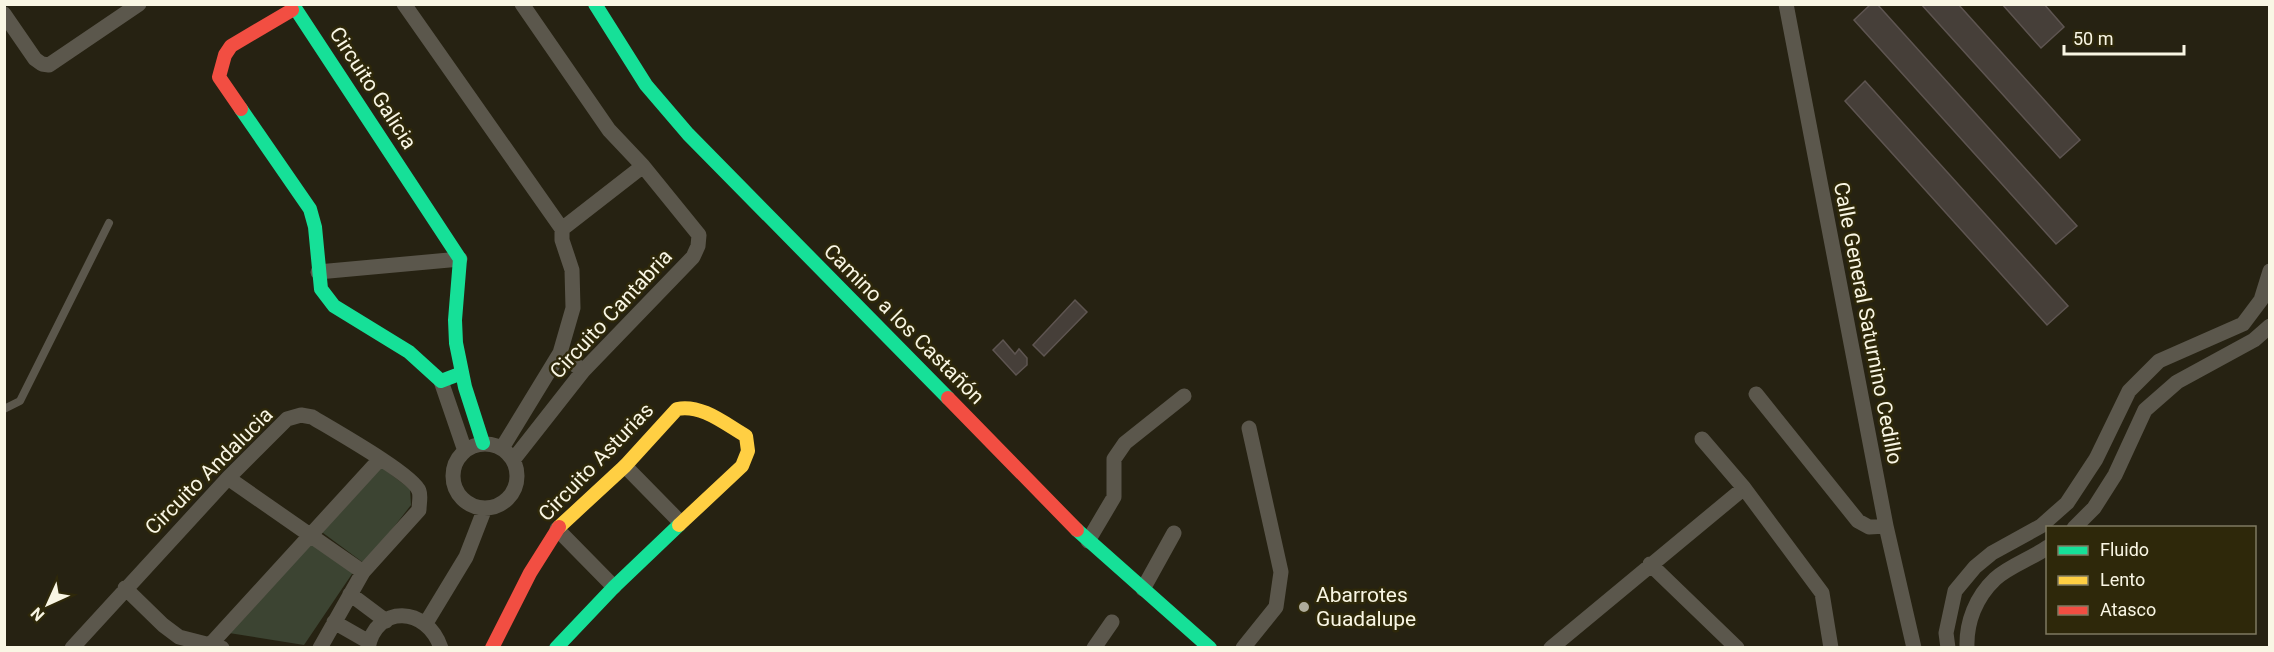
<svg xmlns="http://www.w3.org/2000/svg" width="2274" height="652" font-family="Roboto,sans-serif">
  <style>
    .green { fill: #3c4432 }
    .building { fill: #463f39; stroke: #5e5551; stroke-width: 1.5 }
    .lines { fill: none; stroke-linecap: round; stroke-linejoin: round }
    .lane { stroke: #5b574c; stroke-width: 8 }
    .street { stroke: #5b574c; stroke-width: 15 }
    .fast { stroke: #16e098; stroke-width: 14 }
    .slow { stroke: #ffcf43; stroke-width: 14 }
    .jam { stroke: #f24e42; stroke-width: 14 }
    .poi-dot { fill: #afac9a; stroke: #2e280a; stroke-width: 2 }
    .labels { text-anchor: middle; stroke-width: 5; stroke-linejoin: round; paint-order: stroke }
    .street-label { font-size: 21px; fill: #f9f6e4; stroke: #2e280a }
    .poi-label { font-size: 21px; fill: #f9f6e4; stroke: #2e280a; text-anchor: start }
  </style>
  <rect width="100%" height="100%" fill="#262212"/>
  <path class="green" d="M380,466L410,489L411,505L365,564L315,527Z
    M308,540L354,571L304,645L229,633Z"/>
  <path class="building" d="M1871,4H1877L2077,226L2056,244L1854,20Z
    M1921,4H1958L2080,140L2060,158Z
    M2002,4H2044L2064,27L2041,48Z
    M1865,81L2068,306L2047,325L1845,101Z
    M1075,300L1087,312L1044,356L1033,345Z
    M1003,340L1015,354L1019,349L1027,358V365L1016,375L993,350Z"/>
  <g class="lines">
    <path class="lane" d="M4,409L20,401L109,223"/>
    <path class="street" d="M404,4L562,229V240L572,270L573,308L560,353L502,448
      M1786,4L1886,526L1914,648
      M4,14L35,59L42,64L49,65L139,4
      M562,229L643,166
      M318,272L460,259
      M560,353L583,371
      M441,381L465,451
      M1756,394L1858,521L1869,527L1886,526
      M1702,439L1744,488L1822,593L1831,648
      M453 476a32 32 0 1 1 64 0a32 32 0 1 1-64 0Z
      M513,460L583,371L693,257L698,246L699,235L643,166L609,130L522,4
      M625,466L680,522
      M228,478L363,572
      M2074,528L2094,508L2115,475L2145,410L2177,382L2254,340L2270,326
      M557,529L614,587
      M1088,541L1114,497V459L1125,443L1184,396
      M1650,564L1737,648
      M125,588L163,625L179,637L222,648
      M1143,589L1174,533
      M350,594L386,621
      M334,622L369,642
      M426,623L466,557L485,508
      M209,646L380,459
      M72,648L228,478L287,419L301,415L312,417C330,428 414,475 419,491C421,496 419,504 419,510L363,572L320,648
      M368,648C376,604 427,606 441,648
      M1094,648L1112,622
      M1243,648L1276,607L1281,572L1249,428
      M1551,648L1744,488
      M1948,648L1946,633L1955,591L1975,567L1992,553L2041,526L2067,503L2096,459L2129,391L2159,361L2243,324L2261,300L2270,271
      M1967,648C1966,622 1976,597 1995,579C2009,566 2031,559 2048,547"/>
    <path class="fast" d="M595,4L646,85L688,134L948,398
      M292,10L295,8L460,259L455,320L456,343L465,387L483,443
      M241,109L310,209L315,227L321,289L334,306L409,352L441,381L462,373
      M1077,530L1210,648
      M556,648L614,587L679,525"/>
    <path class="slow" d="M559,527L625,466L677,409C702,404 725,424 746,436L748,451L742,466L679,525"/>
    <path class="jam" d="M241,109L219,77L225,55L231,46L292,10
      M948,398L1077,530
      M492,648L530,573L559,527"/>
  </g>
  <circle class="poi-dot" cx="1304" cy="607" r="6"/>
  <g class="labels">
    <g class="street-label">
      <text transform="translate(373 88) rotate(57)" y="7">Circuito Galicia</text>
      <text transform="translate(611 314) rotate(-47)" y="7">Circuito Cantabria</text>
      <text transform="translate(1868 323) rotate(79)" y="7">Calle General Saturnino Cedillo</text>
      <text transform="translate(904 324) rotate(45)" y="7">Camino a los Castañón</text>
      <text transform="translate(596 462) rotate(-46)" y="7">Circuito Asturias</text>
      <text transform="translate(209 471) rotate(-45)" y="7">Circuito Andalucia</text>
    </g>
    <g class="poi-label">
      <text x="1316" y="602">Abarrotes<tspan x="1316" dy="24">Guadalupe</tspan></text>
    </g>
  </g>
  <rect width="2274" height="652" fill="none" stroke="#f9f6e4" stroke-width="12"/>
  <rect x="2046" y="526" width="210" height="108" fill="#2e280a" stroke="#7f7a61" stroke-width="1.5"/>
  <rect x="2058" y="546" width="30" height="9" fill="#16e098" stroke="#7f7a61" stroke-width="1.5"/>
  <text x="2100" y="556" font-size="18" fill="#f9f6e4">Fluido</text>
  <rect x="2058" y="576" width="30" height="9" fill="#ffcf43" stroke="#7f7a61" stroke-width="1.5"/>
  <text x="2100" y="586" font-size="18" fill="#f9f6e4">Lento</text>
  <rect x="2058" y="606" width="30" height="9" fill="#f24e42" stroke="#7f7a61" stroke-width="1.5"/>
  <text x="2100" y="616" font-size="18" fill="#f9f6e4">Atasco</text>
  <g transform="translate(48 604) rotate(225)" stroke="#2e280a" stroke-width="4.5" paint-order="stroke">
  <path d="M0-4.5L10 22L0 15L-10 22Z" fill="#f9f6e4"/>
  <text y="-9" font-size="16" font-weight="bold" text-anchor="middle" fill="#f9f6e4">N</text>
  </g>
  <path d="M2064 45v9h120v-9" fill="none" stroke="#f9f6e4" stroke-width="3"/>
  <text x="2073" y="45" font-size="18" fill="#f9f6e4" stroke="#2e280a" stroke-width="4.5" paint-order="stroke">50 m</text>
</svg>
